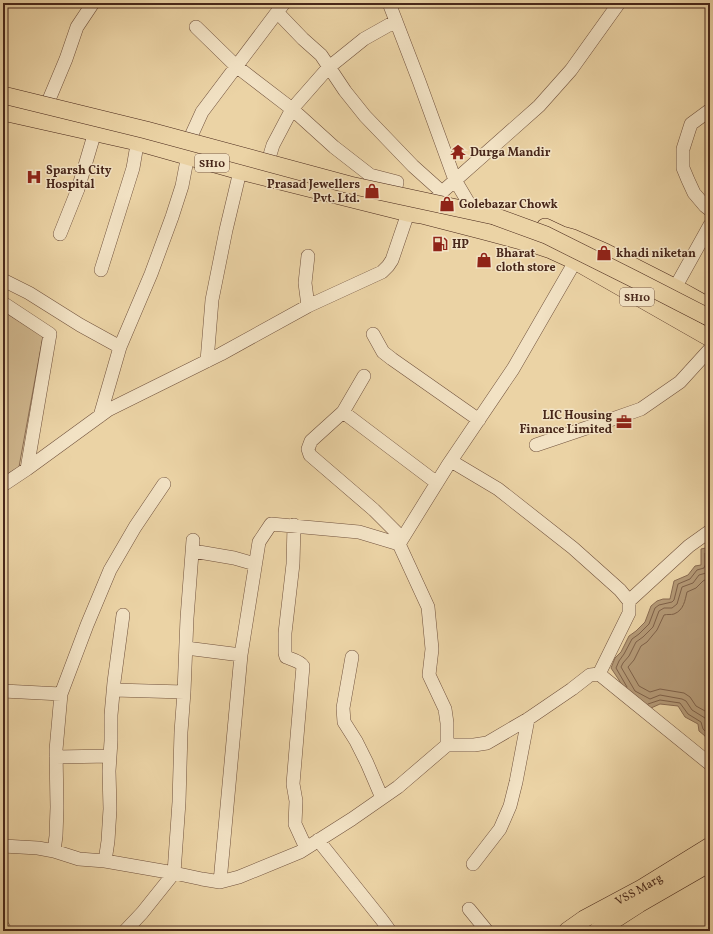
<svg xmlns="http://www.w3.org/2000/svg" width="713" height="934" font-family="Vollkorn,serif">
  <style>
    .green { fill: #cfb68d; stroke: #8c6e54 }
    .water { fill: #b49976; stroke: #896b51 }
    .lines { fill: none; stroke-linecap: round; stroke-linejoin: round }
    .shore { stroke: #7e6048; stroke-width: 1 }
    .minor-casing { stroke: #71523d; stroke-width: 14 }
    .major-casing { stroke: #48271a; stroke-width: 18 }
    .minor { stroke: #f2e2c4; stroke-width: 13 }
    .major { stroke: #ebd3a5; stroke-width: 17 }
    .major-bridge-casing { stroke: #48271a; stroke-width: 18; stroke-linecap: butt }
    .major-bridge { stroke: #ebd3a5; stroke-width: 17 }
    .labels { text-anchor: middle; stroke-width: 3; stroke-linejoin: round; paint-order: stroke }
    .shield { fill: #f2e2c4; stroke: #7b5f4d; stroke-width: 1 }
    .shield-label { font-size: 11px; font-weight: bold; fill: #48271a }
    .poi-label { font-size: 12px; font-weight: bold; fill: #48271a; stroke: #f2e2c4; text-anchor: start }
    .street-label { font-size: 12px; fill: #48271a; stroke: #f2e2c4 }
  </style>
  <rect width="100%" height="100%" fill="#ebd3a5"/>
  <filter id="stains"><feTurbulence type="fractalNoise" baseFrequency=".005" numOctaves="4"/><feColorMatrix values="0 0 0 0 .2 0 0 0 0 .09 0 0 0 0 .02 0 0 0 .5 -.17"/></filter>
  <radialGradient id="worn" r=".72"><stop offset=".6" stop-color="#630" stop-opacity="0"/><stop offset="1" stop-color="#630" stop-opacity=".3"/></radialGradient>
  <path class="green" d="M3,311L43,336L19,467L3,477Z"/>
  <path class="water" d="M710,547V760C706,753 710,743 705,736C703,734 701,733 699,731L698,724L685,717L678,706L660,704L651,708L628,698L619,680L611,668L615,658L621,652L629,636L636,631L645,622L651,606L657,601L663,599H670L674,581L688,575L695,566L701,565V549Z"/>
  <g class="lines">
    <path class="shore" d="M710,565L709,570L706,573L699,575L693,583L682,587L677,604L672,608H664L659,611L653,627L643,637L636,642L629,656L623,663L621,667L635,691L650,699L660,695L682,699L686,701L692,710L705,718L707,721L708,726L710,729
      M710,577L703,581L696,588L687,592C685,600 684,610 674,614C671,615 667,614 664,615L657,630L647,642L641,646L634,660L628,667L639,686L650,692L660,689L684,693L690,697L696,706L705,711L710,715
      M627,687L616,668L619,661L624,654L632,639L639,634L649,624L655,608L659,605L672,602L674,600L678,584L690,579L697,570L704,568L705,565V553L710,551
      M648,704L660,700L680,703L688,714L701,722L703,729L708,734L710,739"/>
    <defs>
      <path id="minor" d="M389,3L419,81L455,180L477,217
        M277,12L303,39L321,55L345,91L365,116L413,166L442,192
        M196,27L236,66L292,109L334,147L370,175L397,182L393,202
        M710,110L691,124L683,149V168L688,180L694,193L705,206L710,210
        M43,114L66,59L77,27L93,3
        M265,171L273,145L292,109L328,68L364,39L396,21
        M427,209L442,192L539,106L571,70L619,3
        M60,234L78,189L97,125
        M308,256L305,283L308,306
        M101,270L133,168L139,133
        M3,280L29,293L80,325L120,347L151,274L172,217L182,186L192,134L202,112L284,3
        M671,295L710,225
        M3,303L50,334L27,469
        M373,334L383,352L392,359L479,420
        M207,361L212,300L226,230L242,163
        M364,376L343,412L311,441L308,449L310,455L374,510L402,538
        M343,412L437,483
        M100,416L120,347
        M536,445L604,422L641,409L680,382L710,349
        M451,461L498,489L573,548L620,590L629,601V613L599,674
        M3,485L27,469L108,410L221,354L308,306L382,272L388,266L392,260L408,213
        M294,525L293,564L285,633V653L286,657C291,659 300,661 303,666L293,784L296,801L295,824L306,848
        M399,544L448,465L513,369L580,253
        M193,551L234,558L255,564
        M629,601L689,546L710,531
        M186,648L241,655
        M352,657L343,708L344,722L356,741L367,763L382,798
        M114,690L184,692
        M3,691L61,694
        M447,745H474L487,743L528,719L572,689L590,675L599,674L710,764
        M56,757L110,756
        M318,840L382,920L390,931
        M3,846L38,848L54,851L79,859L105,861L174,873L202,879L220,882L239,877L300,852L352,819L398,787L447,745V723L445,709L429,675L432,649L428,607L399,544L359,532L271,524L259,542L241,655L220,882
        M54,851L56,836L57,807L56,750L61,694L87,625L110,570L135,527L164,484
        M105,861L108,841L110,809L109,771L111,741V715L114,682L123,615
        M473,864L500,829L510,806L516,782L528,719
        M469,909L487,931
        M3,927L5,931
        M125,931L142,913L174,873L179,802L181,732L184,692L187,618L193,540"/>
      <g id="major">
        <path d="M3,112L137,142L240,171L408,213L422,215L484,231L536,245L551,250L575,261L710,338"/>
        <path d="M545,227L562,235L573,238L605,252L676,288L710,307"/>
        <path id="s1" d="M567,931L584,919L642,888L710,846"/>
        <path d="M597,931L639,904L710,863"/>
      </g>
    </defs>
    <use href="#minor" class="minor-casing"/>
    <use href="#major" class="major-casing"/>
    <use href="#minor" class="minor"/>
    <use href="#major" class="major"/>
    <defs>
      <path id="major-bridge" d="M3,95L146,130L350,185L494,216L546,235L634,279L710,318"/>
    </defs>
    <use href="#major-bridge" class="major-bridge-casing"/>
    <use href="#major-bridge" class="major-bridge"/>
  </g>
  <defs>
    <symbol id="temple-bare" viewBox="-9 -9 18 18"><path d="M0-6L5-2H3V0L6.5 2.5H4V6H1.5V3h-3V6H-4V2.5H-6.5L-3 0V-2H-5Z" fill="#8f2418" stroke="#f2e2c4" stroke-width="2.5" paint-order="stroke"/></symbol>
    <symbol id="hospital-bare" viewBox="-9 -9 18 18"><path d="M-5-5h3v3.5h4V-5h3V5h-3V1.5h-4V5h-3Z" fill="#8f2418" stroke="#f2e2c4" stroke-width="2.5" paint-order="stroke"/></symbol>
    <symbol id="shop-bare" viewBox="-9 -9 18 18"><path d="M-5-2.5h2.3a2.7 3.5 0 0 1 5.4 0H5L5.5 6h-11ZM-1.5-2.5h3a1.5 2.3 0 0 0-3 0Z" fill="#8f2418" stroke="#f2e2c4" stroke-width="2.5" paint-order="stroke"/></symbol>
    <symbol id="fuel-bare" viewBox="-9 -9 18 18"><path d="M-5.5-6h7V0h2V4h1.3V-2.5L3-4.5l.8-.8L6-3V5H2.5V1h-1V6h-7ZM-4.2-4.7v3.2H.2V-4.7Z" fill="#8f2418" stroke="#f2e2c4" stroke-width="2.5" paint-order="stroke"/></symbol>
    <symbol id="office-bare" viewBox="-9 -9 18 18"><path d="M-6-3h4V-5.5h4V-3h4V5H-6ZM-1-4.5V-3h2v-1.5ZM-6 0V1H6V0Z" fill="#8f2418" stroke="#f2e2c4" stroke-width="2.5" paint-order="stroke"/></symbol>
  </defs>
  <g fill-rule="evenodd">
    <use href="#temple-bare" x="447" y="141" width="22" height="22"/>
    <use href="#hospital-bare" x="23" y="166" width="22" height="22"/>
    <use href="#shop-bare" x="361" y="180" width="22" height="22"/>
    <use href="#shop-bare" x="436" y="193" width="22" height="22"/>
    <use href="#fuel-bare" x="429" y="233" width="22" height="22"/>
    <use href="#shop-bare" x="593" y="242" width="22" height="22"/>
    <use href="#shop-bare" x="473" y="249" width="22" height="22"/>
    <use href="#office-bare" x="613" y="411" width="22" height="22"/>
  </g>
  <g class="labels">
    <g class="shield">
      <rect x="195" y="154" width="34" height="18" rx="3"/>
      <rect x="620" y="288" width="34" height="18" rx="3"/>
    </g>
    <g class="shield-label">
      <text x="212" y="167">SH10</text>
      <text x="637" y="301">SH10</text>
    </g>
    <g class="poi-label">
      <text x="470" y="156">Durga Mandir</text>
      <text x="46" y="174">Sparsh City<tspan x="46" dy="14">Hospital</tspan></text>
      <text x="360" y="188" text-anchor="end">Prasad Jewellers<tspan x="360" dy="14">Pvt. Ltd.</tspan></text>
      <text x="459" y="208">Golebazar Chowk</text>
      <text x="452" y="248">HP</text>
      <text x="496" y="257">Bharat<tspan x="496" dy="14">cloth store</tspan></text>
      <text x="616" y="257">khadi niketan</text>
      <text x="612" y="419" text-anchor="end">LIC Housing<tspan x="612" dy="14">Finance Limited</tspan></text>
    </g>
    <g class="street-label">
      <text dy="4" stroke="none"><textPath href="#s1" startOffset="83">VSS Marg</textPath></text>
    </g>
  </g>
  <rect width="713" height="934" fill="none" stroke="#ebd3a5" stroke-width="16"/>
  <rect x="4" y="4" width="705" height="926" fill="none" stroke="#48271a" stroke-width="2"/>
  <rect x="8" y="8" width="697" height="918" fill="none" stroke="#48271a"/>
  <rect width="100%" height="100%" filter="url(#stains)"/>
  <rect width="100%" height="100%" fill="url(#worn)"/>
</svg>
